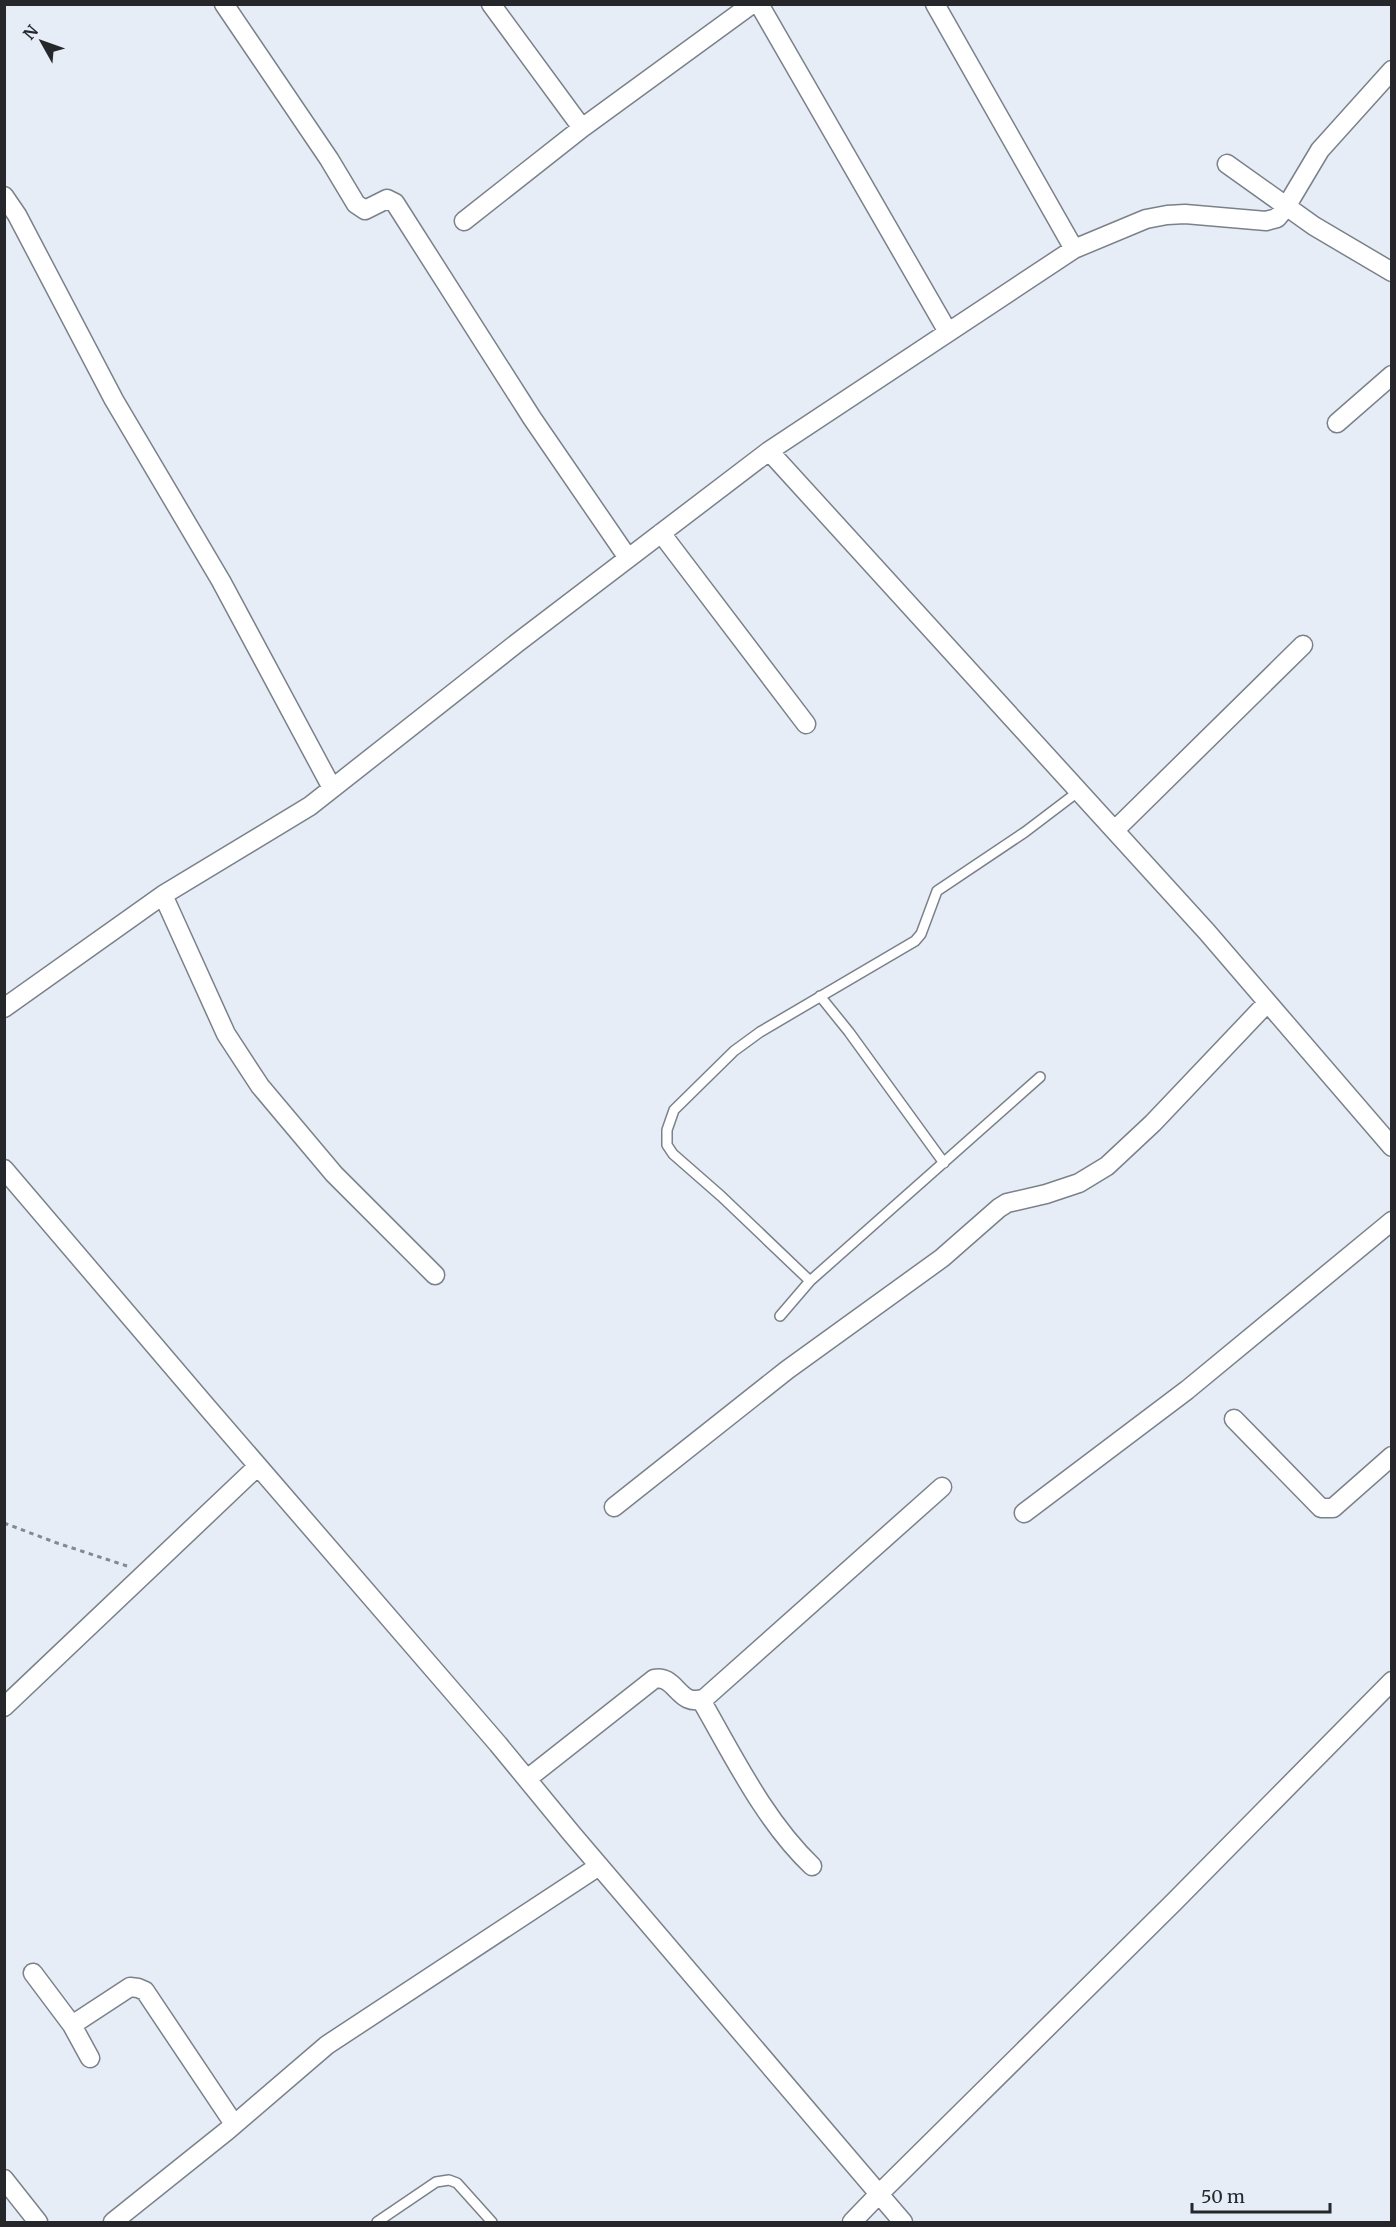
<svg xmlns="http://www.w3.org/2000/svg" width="1396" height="2227" font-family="Merriweather,serif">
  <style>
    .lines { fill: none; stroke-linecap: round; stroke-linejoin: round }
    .service-casing { stroke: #7b818a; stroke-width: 12 }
    .minor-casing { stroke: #7b818a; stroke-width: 21 }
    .path { stroke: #84888f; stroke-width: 3; stroke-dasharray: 4.5 4.5; stroke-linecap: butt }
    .service { stroke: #fff; stroke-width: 9 }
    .minor { stroke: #fff; stroke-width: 18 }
  </style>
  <rect width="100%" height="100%" fill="#e6edf7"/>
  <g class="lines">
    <defs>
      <path id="service" d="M820,996L849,1032L944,1163
        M810,1281L721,1196L673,1154L667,1145V1130L674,1110L734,1051L760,1032L915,941L921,934L937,891L1025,832L1079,791
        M780,1316L810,1281L1040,1077
        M377,2222L436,2182L449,2180L457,2183L492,2222"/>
      <path id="minor" d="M224,4L329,159L356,204L365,210L387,199L395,203L532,418L628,558
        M491,4L582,128
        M759,4L948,332
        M935,4L1074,249
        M1227,164L1314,226L1392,272
        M4,196L17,215L114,400L221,581L332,788
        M464,221L582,128L752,4
        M1337,423L1392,375
        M769,451L1207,932L1392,1147
        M661,533L806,724
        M1115,830L1303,645
        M163,895L226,1034L260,1086L334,1174L435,1275
        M4,1008L163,895L310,806L517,643L769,451L1074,249L1146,219L1167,215L1185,214L1266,221L1277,218L1286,207L1320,150L1392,70
        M4,1169L207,1407L498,1744L572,1834L879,2194L1174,1902L1392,1681
        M1234,1419L1321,1508H1333L1392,1456
        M614,1507L787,1370L942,1258L999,1208L1007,1203L1046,1194L1079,1183L1107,1166L1153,1123L1267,1003
        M1024,1513L1187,1390L1392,1221
        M701,1700C734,1757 764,1820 812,1866
        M4,1707L258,1466
        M527,1779L654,1679C677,1674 678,1709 705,1698L942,1487
        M33,1973L72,2025L90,2058
        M72,2025L130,1987L138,1988L145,1991L234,2124
        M4,2179L38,2222
        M113,2222L228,2130L327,2045L599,1866
        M852,2222L879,2194L903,2222"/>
    </defs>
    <use href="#service" class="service-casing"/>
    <use href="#minor" class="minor-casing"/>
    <path class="path" d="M4,1523L57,1543L127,1566"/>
    <use href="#service" class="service"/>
    <use href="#minor" class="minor"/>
  </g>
  <rect width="1396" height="2227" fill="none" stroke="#25272b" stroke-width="12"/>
  <g transform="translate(42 42) rotate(310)" stroke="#e6edf7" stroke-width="4.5" paint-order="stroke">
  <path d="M0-4.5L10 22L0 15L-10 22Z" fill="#25272b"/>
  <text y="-9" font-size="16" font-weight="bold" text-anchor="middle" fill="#25272b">N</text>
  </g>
  <path d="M1192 2203v9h138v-9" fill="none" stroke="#25272b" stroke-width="3"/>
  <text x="1201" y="2203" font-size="18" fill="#25272b" stroke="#e6edf7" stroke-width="4.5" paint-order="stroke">50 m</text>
</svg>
